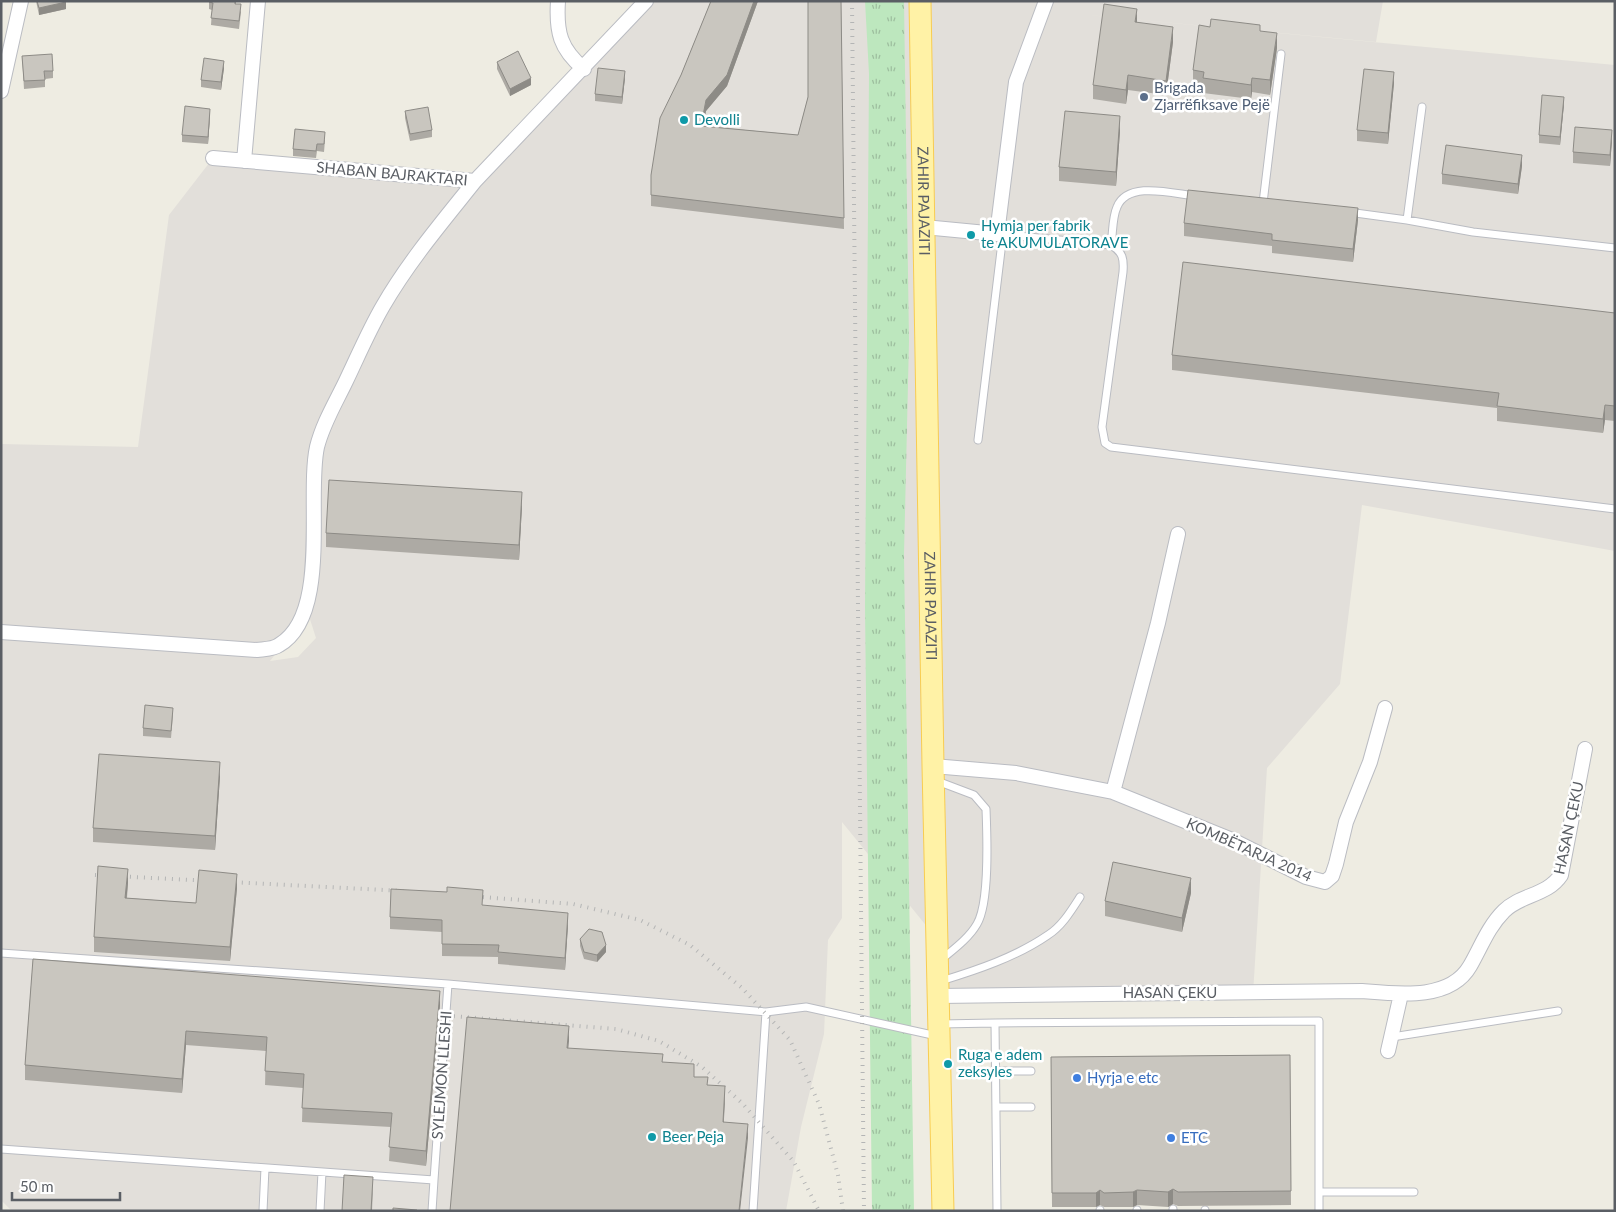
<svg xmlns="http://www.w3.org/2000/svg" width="1616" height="1212" font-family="Lato,sans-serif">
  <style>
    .industrial { fill: #e2dfda; fill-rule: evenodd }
    .grass { fill: url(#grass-tufts) }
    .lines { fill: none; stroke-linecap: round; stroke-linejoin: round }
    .service-casing { stroke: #babcc2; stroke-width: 9 }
    .minor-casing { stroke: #babcc2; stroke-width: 16 }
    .primary-casing { stroke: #f8cc51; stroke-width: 23 }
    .service { stroke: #fff; stroke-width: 7 }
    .minor { stroke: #fff; stroke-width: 14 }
    .primary { stroke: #fff2a6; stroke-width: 21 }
    .rail { stroke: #b4b5b5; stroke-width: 4; stroke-dasharray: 1 6; stroke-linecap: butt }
    .wall { fill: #adaaa4 }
    .shaded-wall { fill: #8d8b86 }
    .building { fill: #c9c6bf; stroke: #8d8b86 }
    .service-dot { fill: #5c6f8a; stroke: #fff; stroke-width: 2 }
    .culture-dot { fill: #0f9aa8; stroke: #fff; stroke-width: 2 }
    .shop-dot { fill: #3f7fe0; stroke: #fff; stroke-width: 2 }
    .labels { text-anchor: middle; stroke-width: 5; stroke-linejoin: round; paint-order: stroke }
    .service-label { font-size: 15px; fill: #4e5e75; stroke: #fff; text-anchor: start }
    .culture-label { font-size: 15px; fill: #0d838f; stroke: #fff; text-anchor: start }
    .street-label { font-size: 15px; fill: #5a5e64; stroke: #fff }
    .shop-label { font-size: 15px; fill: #366cbe; stroke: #fff; text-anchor: start }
  </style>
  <defs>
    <pattern id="grass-tufts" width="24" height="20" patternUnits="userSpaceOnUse" patternTransform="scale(1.25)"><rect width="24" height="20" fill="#bde7be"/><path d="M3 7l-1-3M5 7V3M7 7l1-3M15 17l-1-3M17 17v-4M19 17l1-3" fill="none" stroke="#9dbe9e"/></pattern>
  </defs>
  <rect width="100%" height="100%" fill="#eeece2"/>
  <path class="industrial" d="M646,1H1383L1376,42L1066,13L1615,65V551L1362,505L1340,684L1267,768L1253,994L939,996L937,939L842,822V918L828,940L824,1034L801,1127L786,1211H12L1,1200V444L138,447L169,215L213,158L475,181ZM308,613L316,638L298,657L270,661Z"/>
  <path class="grass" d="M865,1H904L909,341L904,555L914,1211H872L865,607L869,74Z"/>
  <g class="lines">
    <defs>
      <path id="service" d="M1263,203L1281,54
        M1348,212L1407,220L1473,232L1615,248
        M1407,220L1422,107
        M997,234L1111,245C1123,252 1124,259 1123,272L1102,427L1105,443L1111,447L1615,509
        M1111,245C1113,233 1112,218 1117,207C1128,180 1174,194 1196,196
        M978,440L1003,234
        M937,781L974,795L986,809C987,835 990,902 977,924C969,938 954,949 942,959
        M1,953L448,984L434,1180L1,1149
        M941,981C977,970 1016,957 1048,935C1062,926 1071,911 1080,897
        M448,984L766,1012L753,1211
        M766,1012L806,1007L937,1036
        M940,1024L995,1023
        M1392,1037L1558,1011
        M995,1071H1031
        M996,1107H1031
        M1320,1192H1414
        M1173,1209V1211
        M1137,1210V1211
        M263,1211L265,1168
        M320,1211L322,1172
        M432,1211L434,1180
        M997,1211L995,1023L1319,1021V1211
        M1100,1211V1210
        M1205,1211V1210"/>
      <path id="minor" d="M558,1C556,32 560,49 584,69
        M1,91L21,1
        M213,158L475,181L646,1
        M244,161L258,1
        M924,227L997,234L1016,82L1046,1
        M1,632L257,650C264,649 274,649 279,645C331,615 306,497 317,447C323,423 336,402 346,381C358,356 369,330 383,306C409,261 443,221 475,181
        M933,766L1016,773L1113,792L1158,623L1178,534
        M1113,792L1232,840L1306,877L1325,882L1332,876L1336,864L1346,822L1370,762L1385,708
        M939,996L1362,991C1397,994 1450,1001 1470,966C1481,947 1488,927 1504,911C1521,894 1547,896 1561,875L1585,749
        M1388,1051L1401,994"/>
      <g id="primary">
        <path id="s1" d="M920,1L933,766L943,1211"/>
      </g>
    </defs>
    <use href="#service" class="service-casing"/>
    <use href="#minor" class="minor-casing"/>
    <use href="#primary" class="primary-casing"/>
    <use href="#service" class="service"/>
    <use href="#minor" class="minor"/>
    <use href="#primary" class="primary"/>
    <path class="rail" d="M852,1L864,1211
      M95,875L404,891
      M469,896L573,904L640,920L690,945L742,988L790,1040L819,1104L838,1175L843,1211
      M426,1014L616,1029L659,1041L702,1067L742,1103L794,1162L819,1211"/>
  </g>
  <path class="wall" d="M36,1H65L66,9L39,15Z
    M209,1H236V4L241,12L239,29L211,25L212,10L209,9Z
    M711,1H758L727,86L706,111L703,126L798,135L808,97L841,1L844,229L651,206V175L681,75Z
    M1137,22L1173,42L1166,95L1128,90L1126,104L1093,99V85Z
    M1260,31L1277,48L1270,95L1252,92L1251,99L1203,93V86L1193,84V70Z
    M22,56L53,71V78L45,79V87L24,89Z
    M497,62L531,85L510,96L497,69Z
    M224,68L221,90L201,87V80Z
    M625,78L622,104L595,101V94Z
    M1394,83L1388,144L1357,141V130Z
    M1564,104L1560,145L1539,143V135Z
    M405,111L432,130V137L410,141L405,118Z
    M210,116L208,144L182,142V135Z
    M1120,131L1116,186L1059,181V167Z
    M325,140L324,152L317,151L316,158L293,156V149Z
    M1612,140L1610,166L1573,163V152Z
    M1522,166L1518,194L1442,184V174Z
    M1358,220L1353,262L1272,253V246L1184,236V223Z
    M1615,313V421L1605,420L1603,433L1497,421V408L1172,370V355Z
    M522,506L519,560L326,547V533Z
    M173,715L171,738L143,736V728Z
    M220,776L215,850L93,842V828Z
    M128,883L127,898L196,903L237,888L230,961L94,952V937Z
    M1191,893L1182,932L1105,916V901Z
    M483,906L568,925L565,970L498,964V957L442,956V932L390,929V917Z
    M580,939L606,952L597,962L584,959L580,946Z
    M33,959L440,1005L426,1166L389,1161L391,1127L302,1122L303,1088L265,1085L266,1051L186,1045L182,1093L25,1080V1065Z
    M1290,1055L1291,1205L1178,1206L1173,1204L1168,1207L1137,1205L1133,1207H1104L1100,1205L1096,1207H1052L1051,1057Z"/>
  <path class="shaded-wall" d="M754,1H758L727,86L706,111L701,137V126L706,100Z
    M66,2V9L39,15V8Z
    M1137,9V23L1135,22Z
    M1173,27V42L1166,95V81Z
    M1277,33V48L1270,95V80Z
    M224,61V68L221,90V82Z
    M625,71V78L622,104V97Z
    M1394,72V83L1388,144V133Z
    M1128,75V90L1126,104V90Z
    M531,78V85L510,96V89Z
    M1252,78V92L1251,99V85Z
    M1564,97V104L1560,145V137Z
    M210,109V116L208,144V137Z
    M1120,116V131L1116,186V172Z
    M1612,130V140L1610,166V155Z
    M1522,155V166L1518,194V184Z
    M1358,208V220L1353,262V249Z
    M1605,405V420L1603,433V419Z
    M522,492V506L519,560V545Z
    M220,762V776L215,850V836Z
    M128,869V883L125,912V898Z
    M237,874V888L230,961V947Z
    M1191,878V893L1182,932V918Z
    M568,913V925L565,970V958Z
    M606,945V952L597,962V955Z
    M440,991V1005L426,1166V1151Z
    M569,1026V1041L567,1062V1048Z
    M186,1031V1045L182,1093V1079Z
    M725,1086V1100L723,1137V1122Z
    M748,1124V1138L740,1211H739Z
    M373,1177L372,1211H371Z
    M1173,1189V1204L1168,1207V1192Z
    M1100,1190V1205L1096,1207V1193Z
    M1137,1190V1205L1133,1207V1192Z"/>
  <path class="building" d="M37,1H65L66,2L39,8Z
    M209,1H235V4H241L239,21L211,18L213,3L209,2Z
    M711,1H754L727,75L706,100L701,126L798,135L808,97V1H841L844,218L651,195V175L660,118L681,75Z
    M1104,4L1137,9L1135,22L1173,27L1166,81L1128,75L1126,90L1093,85Z
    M1211,19L1260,25V31L1277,33L1270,80L1252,78L1251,85L1203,78L1204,72L1193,70L1199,25L1210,27Z
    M518,51L531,78L510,89L497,62Z
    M52,54L53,71H44L45,80L24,81L22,56Z
    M204,58L224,61L221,82L201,80Z
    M598,68L625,71L622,97L595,94Z
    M1364,69L1394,72L1388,133L1357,130Z
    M1542,95L1564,97L1560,137L1539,135Z
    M185,106L210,109L208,137L182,135Z
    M428,107L432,130L410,134L405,111Z
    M1065,111L1120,116L1116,172L1059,167Z
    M1575,127L1612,130L1610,155L1573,152Z
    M295,129L325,132L324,144H317L316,151L293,149Z
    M1446,145L1522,155L1518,184L1442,174Z
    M1188,190L1358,208L1353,249L1272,240V234L1184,223Z
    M1183,262L1615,313V406L1605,405L1603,419L1497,406L1499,393L1172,355Z
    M329,480L522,492L519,545L326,533Z
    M145,705L173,708L171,731L143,728Z
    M99,754L220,762L215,836L93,828Z
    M1113,862L1191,878L1182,918L1105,901Z
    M98,866L128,869L125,898L196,903L199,870L237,874L230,947L94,937Z
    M447,887L483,890L482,905L568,913L565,958L498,952L499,945L442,944V920L390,917L391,889L447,892Z
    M589,929L602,932L606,945L597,955L584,952L580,939Z
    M33,959L440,991L426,1151L389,1147L392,1113L302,1108L304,1074L265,1071L267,1037L186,1031L182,1079L25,1065Z
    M467,1017L569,1026L567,1048L663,1054L662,1062L694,1064V1077H708L707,1085L725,1086L723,1122L748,1124L739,1211H450Z
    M1290,1055L1291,1191L1178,1192L1173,1189L1168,1192L1137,1190L1133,1192L1104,1193L1100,1190L1096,1193H1052L1051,1057Z
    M344,1175L373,1177L371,1211H342Z
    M393,1208L417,1210V1211H393Z"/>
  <circle class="service-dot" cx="1144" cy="97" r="5"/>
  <g class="culture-dot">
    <circle cx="684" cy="120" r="5"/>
    <circle cx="971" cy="235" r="5"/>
    <circle cx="948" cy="1064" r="5"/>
    <circle cx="652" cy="1137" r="5"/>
  </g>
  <g class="shop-dot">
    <circle cx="1077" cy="1078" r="5"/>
    <circle cx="1171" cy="1138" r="5"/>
  </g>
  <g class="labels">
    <g class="service-label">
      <text x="1154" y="93">Brigada<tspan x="1154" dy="17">Zjarrëfiksave Pejë</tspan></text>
    </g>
    <g class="culture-label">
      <text x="694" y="125">Devolli</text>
      <text x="981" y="231">Hymja per fabrik<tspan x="981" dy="17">te AKUMULATORAVE</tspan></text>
      <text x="958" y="1060">Ruga e adem<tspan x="958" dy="17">zeksyles</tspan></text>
      <text x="662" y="1142">Beer Peja</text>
    </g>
    <g class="street-label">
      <text transform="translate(392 174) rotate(5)" y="5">SHABAN BAJRAKTARI</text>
      <text dy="5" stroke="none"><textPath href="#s1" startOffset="200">ZAHIR PAJAZITI</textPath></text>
      <text dy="5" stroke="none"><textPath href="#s1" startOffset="605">ZAHIR PAJAZITI</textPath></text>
      <text transform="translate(1569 828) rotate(-78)" y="5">HASAN ÇEKU</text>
      <text transform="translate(1249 850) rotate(24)" y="5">KOMBËTARJA 2014</text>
      <text x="1170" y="998">HASAN ÇEKU</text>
      <text transform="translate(442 1075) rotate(-86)" y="5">SYLEJMON LLESHI</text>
    </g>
    <g class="shop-label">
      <text x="1087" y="1083">Hyrja e etc</text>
      <text x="1181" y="1143">ETC</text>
    </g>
  </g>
  <rect width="1616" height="1212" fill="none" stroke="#5a5e64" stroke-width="5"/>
  <path d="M12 1192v8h108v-8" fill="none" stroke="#5a5e64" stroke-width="2.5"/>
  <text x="20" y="1192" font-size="15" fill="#5a5e64" stroke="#ffffff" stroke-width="4" paint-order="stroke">50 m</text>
</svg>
